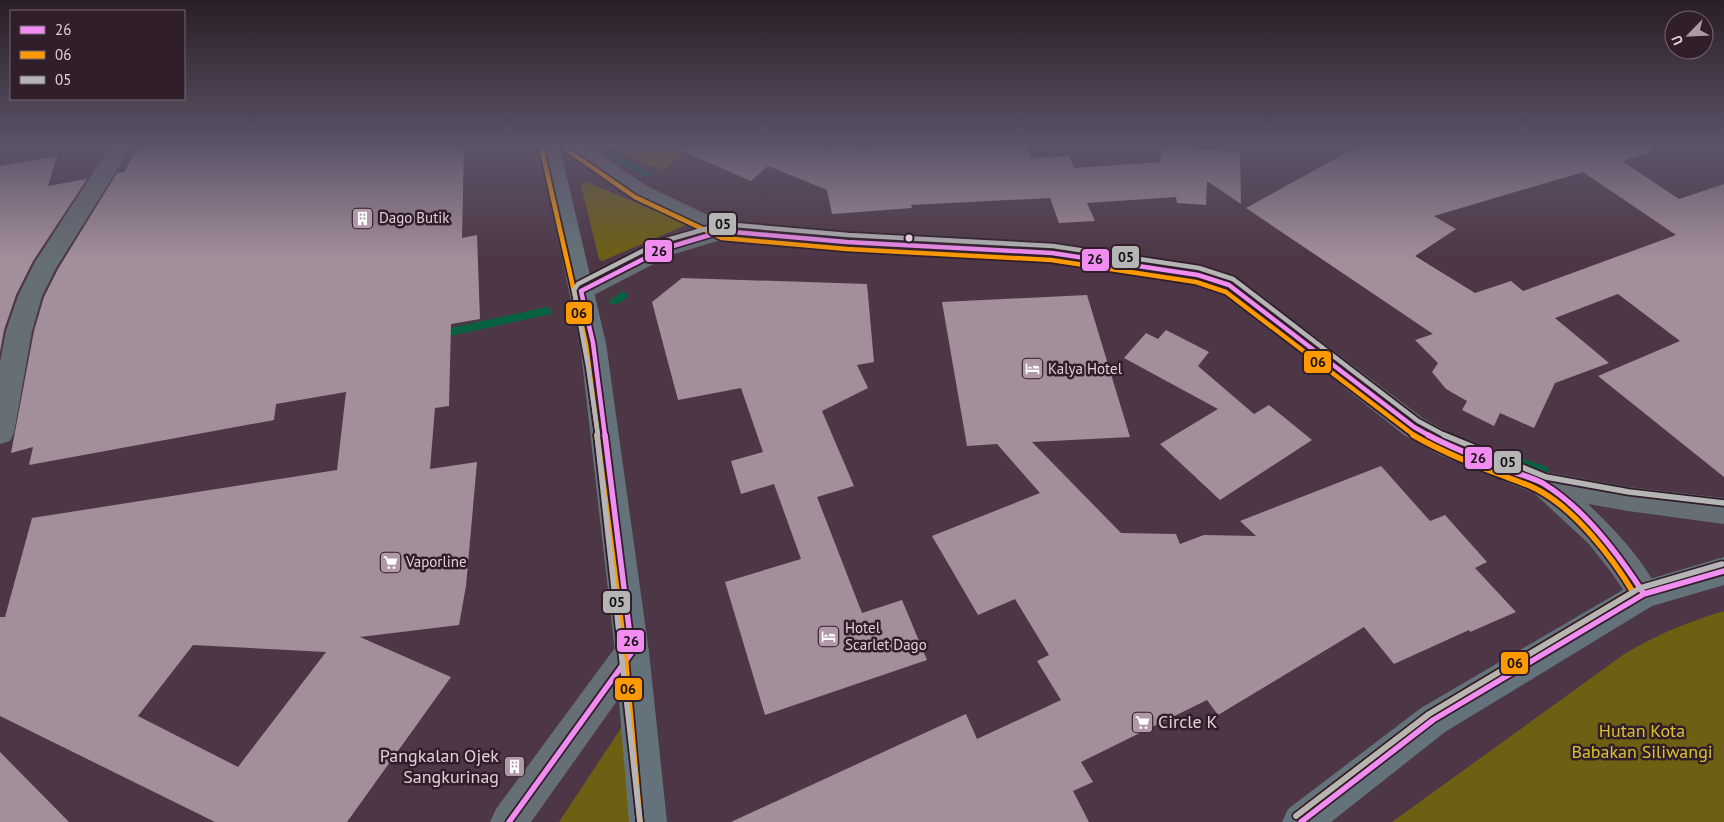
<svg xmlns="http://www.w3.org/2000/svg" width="1724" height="822" font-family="'PT Sans',sans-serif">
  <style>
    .green { fill: #6e6012 }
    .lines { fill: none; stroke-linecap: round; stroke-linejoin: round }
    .stream { fill: #076241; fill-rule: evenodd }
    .building { fill: #a38f9c; fill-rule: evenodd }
    .minor { fill: #666f75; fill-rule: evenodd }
    .tertiary { fill: #666f75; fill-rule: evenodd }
    .secondary { fill: #64737b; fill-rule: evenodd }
    .bus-1-far1-casing { stroke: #301e2a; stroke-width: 8 }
    .bus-1-casing { stroke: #301e2a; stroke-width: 9 }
    .bus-2-far1-casing { stroke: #301e2a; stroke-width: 8 }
    .bus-2-casing { stroke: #301e2a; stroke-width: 9 }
    .bus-3-far1-casing { stroke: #301e2a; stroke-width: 8 }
    .bus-3-casing { stroke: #301e2a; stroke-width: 9 }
    .bus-1-far1 { stroke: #f18df0; stroke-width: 4.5 }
    .bus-1 { stroke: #f18df0; stroke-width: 5.5 }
    .bus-2-far1 { stroke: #f90; stroke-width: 4.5 }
    .bus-2 { stroke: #f90; stroke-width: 5.5 }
    .bus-3-far1 { stroke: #b5b5b5; stroke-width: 4.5 }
    .bus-3 { stroke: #b5b5b5; stroke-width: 5.5 }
    .bus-dot { fill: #e6cddd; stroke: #301e2a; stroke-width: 2 }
    .labels { text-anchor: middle; stroke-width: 5; stroke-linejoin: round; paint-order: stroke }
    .poi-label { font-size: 15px; fill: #e6cddd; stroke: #301e2a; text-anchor: start }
    .near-poi-label { font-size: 18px; fill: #e6cddd; stroke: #301e2a; text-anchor: start }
    .near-park-label { font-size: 18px; fill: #dac32b; stroke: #301e2a }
    .line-badge { stroke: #301e2a; stroke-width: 2 }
    .pale-badge-label { font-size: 14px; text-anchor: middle; font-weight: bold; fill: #111 }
  </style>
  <rect width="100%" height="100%" fill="#4d3746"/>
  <path class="green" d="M603,144H672L686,150L663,171Z
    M587,182L684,223L686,225L602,261L599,259L581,185Z
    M1724,611V822H1392L1623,655C1658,634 1685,623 1724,611Z
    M631,713L642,822H559Z"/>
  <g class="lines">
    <path class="stream" d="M611,152L651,173L652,175L651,177H645L608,157L607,155Z
      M804,227L829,230L834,233L829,236L801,232L799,230Z
      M1159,259L1197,264L1216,270L1217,272L1212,275L1196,270L1156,264L1154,262Z
      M623,291L628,295C625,301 617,305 610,304L609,301Z
      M547,307L552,311L551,314L436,339L431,335L436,331Z
      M1513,455L1547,467L1549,470L1547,473L1543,475L1509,463L1507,460L1509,457Z"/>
  </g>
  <path class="building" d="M140,144H464L462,238L477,235L480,319L451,324L449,406L435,408L430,469L477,462L466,586L459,625L360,637L451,677L347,822H215L0,716V617H5L32,518L337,470L346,392L276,404L274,420L29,465L33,447L11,453L34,331L44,297L58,269L117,173L124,172ZM193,645L326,652L238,767L138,716Z
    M666,144H822L835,149L908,144H1027L1031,158L1069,156L1074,168L1161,162L1160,149L1158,147L1240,152L1241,204L1207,181L1206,205L1177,203L1176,197L1087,203L1095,221L1059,223L1050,198L911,205L912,208L832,214L827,190L768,166L751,181Z
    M1362,144H1650L1651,152L1622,161L1679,199L1724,184V477L1598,376L1680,341L1618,294L1555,318L1609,363L1555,383L1534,428L1500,413L1494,426L1462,410L1467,401L1446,389L1432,372L1438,363L1415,340L1433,334L1246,208ZM1583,172L1676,235L1523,291L1511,281L1475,293L1415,256L1456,229L1434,216Z
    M57,156L48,186L87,179L33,261L16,295L4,330L0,352V166Z
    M682,278L867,284L874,362L857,365L868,388L822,411L854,486L817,497L862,613L902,600L927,660L765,715L725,582L801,559L774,484L741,494L731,461L763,452L741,388L678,400L652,302Z
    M1087,295L1130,437L1032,442L1121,533L1176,534L1180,544L1204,535L1256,536L1240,521L1381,466L1430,521L1445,515L1487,562L1475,568L1516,612L1470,632L1469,630L1394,664L1364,627L1218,715L1207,700L1081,762L1093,782L1073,791L1089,822H731L966,714L977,739L1061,700L1037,661L1049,655L1015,599L978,615L932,536L1040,493L997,444L967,446L942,302Z
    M1166,330L1209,352L1198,366L1254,414L1269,405L1312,440L1220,500L1160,444L1218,409L1124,358L1146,333L1158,339Z
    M0,752L69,822H0Z"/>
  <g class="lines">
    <path class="minor" d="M112,144H133L56,268L42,296L32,331L14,433L10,441L0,444V362L6,331L18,296L35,262Z"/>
    <path class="tertiary" d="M561,144H585L647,186L727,224L847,234L1052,245L1207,269L1238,279L1424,419L1460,439L1546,472L1628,487L1724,498V524L1628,511L1588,504C1615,530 1644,560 1660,594L1655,604L1644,608L1633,604L1611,572L1589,544L1534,493L1440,455L1404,435L1248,311L1220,291L1196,283L1052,261L847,250L724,239L671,255L590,297L581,300L572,297L569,291L572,285L655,243L701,230L631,196L564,148Z
      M632,636L644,641L649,652L644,663L531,822H490L496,809L620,641Z"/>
    <path class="secondary" d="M538,144H559L606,343L649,652L667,822H629L615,652L580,343Z
      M1724,557V585L1652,606L1445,732L1331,822H1282L1288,809L1421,708L1633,584Z"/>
    <defs>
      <path id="bus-1-far1" d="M605,436L593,343L581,291L663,249L723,231L847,242L1052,253L1198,275L1229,285L1414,427L1430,436"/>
      <path id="bus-1" d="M1428,435C1454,449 1481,459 1509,470C1520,475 1534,478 1544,484C1585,509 1619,555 1644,594
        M509,822L632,652L605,435
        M1301,822L1433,720L1644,594L1724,571"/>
      <path id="bus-2-far1" d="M541,146L586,344L598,436
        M567,150L635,197L722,238L847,249L1051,260L1196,282L1226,292L1415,436"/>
      <path id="bus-2" d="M597,435L625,653L640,822
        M1296,816L1429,714L1633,592C1612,557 1576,511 1540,491C1526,483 1508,478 1493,472C1465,461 1439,450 1413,435"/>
      <path id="bus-3-far1" d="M598,436L588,366L574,290L578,284L660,242L723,224L848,235L1053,246L1199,268L1233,279L1418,421L1446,436"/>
      <path id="bus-3" d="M597,435L640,822
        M1444,435L1546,477L1629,492L1724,503
        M1296,816L1429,714L1640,588L1722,564"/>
    </defs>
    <use href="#bus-1-far1" class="bus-1-far1-casing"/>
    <use href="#bus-1" class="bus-1-casing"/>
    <use href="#bus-2-far1" class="bus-2-far1-casing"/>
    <use href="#bus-2" class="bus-2-casing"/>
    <use href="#bus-3-far1" class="bus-3-far1-casing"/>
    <use href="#bus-3" class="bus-3-casing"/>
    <use href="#bus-1-far1" class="bus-1-far1"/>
    <use href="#bus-1" class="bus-1"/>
    <use href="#bus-2-far1" class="bus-2-far1"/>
    <use href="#bus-2" class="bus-2"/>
    <use href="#bus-3-far1" class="bus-3-far1"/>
    <use href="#bus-3" class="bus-3"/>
  </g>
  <linearGradient id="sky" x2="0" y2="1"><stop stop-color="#2a1e26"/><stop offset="0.56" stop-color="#5c5368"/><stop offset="1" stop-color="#5c5368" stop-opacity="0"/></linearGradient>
  <rect width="1724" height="259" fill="url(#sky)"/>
  <defs>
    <symbol id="building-square" viewBox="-11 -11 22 22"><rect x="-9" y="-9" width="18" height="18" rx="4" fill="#b098a8" stroke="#301e2a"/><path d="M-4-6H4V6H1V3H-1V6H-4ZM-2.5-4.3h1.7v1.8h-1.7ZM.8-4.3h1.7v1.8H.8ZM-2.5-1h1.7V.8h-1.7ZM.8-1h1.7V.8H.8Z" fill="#fff"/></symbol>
    <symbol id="hotel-square" viewBox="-11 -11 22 22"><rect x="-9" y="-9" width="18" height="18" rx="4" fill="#b098a8" stroke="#301e2a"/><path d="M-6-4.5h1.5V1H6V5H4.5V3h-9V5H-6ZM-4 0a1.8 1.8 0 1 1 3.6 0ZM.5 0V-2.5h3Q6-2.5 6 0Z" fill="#fff"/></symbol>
    <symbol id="supermarket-square" viewBox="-11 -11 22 22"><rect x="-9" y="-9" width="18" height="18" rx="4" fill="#b098a8" stroke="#301e2a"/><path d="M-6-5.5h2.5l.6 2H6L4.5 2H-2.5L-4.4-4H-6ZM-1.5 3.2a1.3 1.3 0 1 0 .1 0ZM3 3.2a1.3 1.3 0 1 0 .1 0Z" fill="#fff"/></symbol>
  </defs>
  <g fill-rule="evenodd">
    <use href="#building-square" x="350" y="206" width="25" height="25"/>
    <use href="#hotel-square" x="1020" y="356" width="25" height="25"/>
    <use href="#supermarket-square" x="378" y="550" width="25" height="25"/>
    <use href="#hotel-square" x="816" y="624" width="25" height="25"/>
    <use href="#supermarket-square" x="1130" y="710" width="25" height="25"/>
    <use href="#building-square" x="502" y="754" width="25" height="25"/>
  </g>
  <circle class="bus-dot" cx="909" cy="238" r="4.5"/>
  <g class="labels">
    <g class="poi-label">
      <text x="379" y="223">Dago Butik</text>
      <text x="1048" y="374">Kalya Hotel</text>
      <text x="406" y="567">Vaporline</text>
      <text x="845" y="633">Hotel<tspan x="845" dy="17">Scarlet Dago</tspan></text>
    </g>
    <g class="near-poi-label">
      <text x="1158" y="728">Circle K</text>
      <text x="499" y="762" text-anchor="end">Pangkalan Ojek<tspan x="499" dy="21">Sangkurinag</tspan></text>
    </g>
    <g class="near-park-label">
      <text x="1642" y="737">Hutan Kota<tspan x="1642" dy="21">Babakan Siliwangi</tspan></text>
    </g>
  </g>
  <g class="line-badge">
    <rect x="708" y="212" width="29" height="24" rx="5" fill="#b5b5b5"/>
    <rect x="644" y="239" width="29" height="24" rx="5" fill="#f18df0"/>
    <rect x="1111" y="245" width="29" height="24" rx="5" fill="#b5b5b5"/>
    <rect x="1081" y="248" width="29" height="24" rx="5" fill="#f18df0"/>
    <rect x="565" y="301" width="28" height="24" rx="5" fill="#f90"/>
    <rect x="1303" y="350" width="29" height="24" rx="5" fill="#f90"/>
    <rect x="1464" y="446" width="29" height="24" rx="5" fill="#f18df0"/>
    <rect x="1493" y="450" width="29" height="24" rx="5" fill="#b5b5b5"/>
    <rect x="602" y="590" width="29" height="24" rx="5" fill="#b5b5b5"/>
    <rect x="616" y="629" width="29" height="24" rx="5" fill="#f18df0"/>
    <rect x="1500" y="651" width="29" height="24" rx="5" fill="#f90"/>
    <rect x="614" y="677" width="29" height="24" rx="5" fill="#f90"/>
  </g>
  <g class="pale-badge-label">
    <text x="723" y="229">05</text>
    <text x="659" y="256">26</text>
    <text x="1126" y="262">05</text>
    <text x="1095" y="264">26</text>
    <text x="579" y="318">06</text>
    <text x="1318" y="367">06</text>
    <text x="1478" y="463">26</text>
    <text x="1508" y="467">05</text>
    <text x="617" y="607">05</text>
    <text x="631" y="646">26</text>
    <text x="1515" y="668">06</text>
    <text x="628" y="694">06</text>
  </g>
  <rect x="10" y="10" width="175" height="90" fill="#301e2a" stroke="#796472"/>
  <rect x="20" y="26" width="25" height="8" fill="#f18df0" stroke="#796472"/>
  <text x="55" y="35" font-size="15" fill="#e6cddd">26</text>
  <rect x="20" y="51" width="25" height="8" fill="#ff9900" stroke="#796472"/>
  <text x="55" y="60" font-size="15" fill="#e6cddd">06</text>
  <rect x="20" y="76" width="25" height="8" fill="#b5b5b5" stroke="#796472"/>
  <text x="55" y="85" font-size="15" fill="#e6cddd">05</text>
  <g transform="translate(1689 35) rotate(246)"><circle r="24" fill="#301e2a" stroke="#796472"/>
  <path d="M0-4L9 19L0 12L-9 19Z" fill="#b098a8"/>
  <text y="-8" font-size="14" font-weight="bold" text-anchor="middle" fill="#e6cddd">U</text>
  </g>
</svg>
